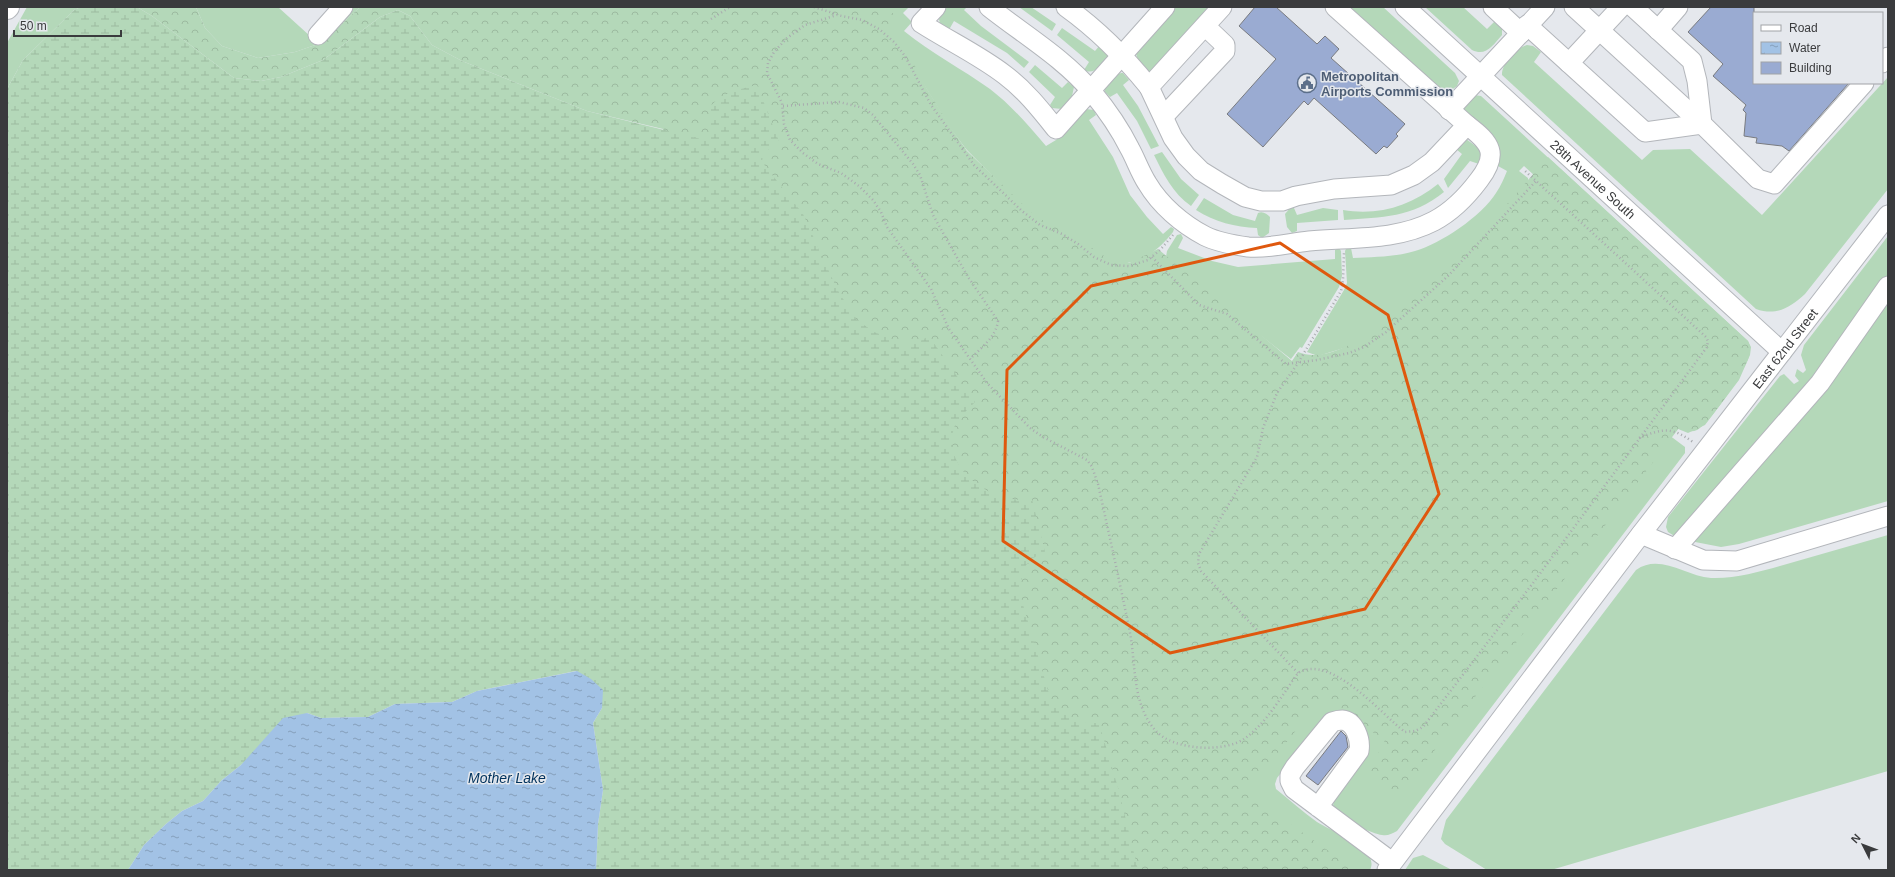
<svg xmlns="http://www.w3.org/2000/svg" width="1895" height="877" font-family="Helvetica,sans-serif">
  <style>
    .grass { fill: #b4d8b9 }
    .forest { fill: url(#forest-crowns) }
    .wetland { fill: url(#wetland-marsh) }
    .water { fill: url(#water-ripples) }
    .building { fill: #9aabd2; stroke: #797b80 }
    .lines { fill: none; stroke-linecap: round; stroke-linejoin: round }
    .minor-casing { stroke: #b3b6bb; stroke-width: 21 }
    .highway-casing { stroke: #b3b6bb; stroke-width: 24 }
    .path { stroke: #a9abaf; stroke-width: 2.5; stroke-dasharray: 1 3; stroke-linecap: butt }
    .minor { stroke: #fff; stroke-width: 19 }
    .highway { stroke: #fff; stroke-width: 22 }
    .marked { fill: none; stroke: #df580e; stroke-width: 3; stroke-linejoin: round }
    .labels { text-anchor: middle; stroke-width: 3; stroke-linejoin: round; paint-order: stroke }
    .service-label { font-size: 13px; font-weight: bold; fill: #4e5e75; stroke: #e5e8ed; text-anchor: start }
    .street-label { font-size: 13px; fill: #3a3b3d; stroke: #e5e8ed }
    .water-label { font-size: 14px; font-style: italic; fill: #00325d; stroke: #e5e8ed }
  </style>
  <defs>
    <pattern id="forest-crowns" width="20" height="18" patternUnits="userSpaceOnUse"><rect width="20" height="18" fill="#b4d8b9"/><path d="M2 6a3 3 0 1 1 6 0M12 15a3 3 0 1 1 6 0" fill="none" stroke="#9cbaa0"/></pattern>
    <pattern id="wetland-marsh" width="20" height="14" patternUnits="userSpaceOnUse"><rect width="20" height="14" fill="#b4d8b9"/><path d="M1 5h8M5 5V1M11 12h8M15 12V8" fill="none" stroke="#9cbaa0"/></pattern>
    <pattern id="water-ripples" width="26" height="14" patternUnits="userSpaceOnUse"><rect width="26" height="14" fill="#a2c2e5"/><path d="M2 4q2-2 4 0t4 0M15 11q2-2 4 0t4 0" fill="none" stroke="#859fbb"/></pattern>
  </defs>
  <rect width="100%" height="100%" fill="#e5e8ed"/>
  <path class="grass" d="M27,7H81L74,10L23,60L7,89V43Z
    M196,7H278L310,36L351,7H360L321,43L295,52L258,58L222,46L205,28Z
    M819,7H909L903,13L912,22L904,31C931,53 962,69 990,89C1011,105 1029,126 1046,146L1056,140L1086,109L1094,110L1096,115L1089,120L1113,157L1130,195L1147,217L1163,234L1171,227L1174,229L1173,232C1157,252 1140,265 1112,264L1031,215L966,149L951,129L920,78Z
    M947,7H967L964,10L981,26L1029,62L1024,68L1007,53L954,21L950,28L947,29L940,24L939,19Z
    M1019,7H1031L1056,24L1052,31Z
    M1175,7H1213L1151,71H1147L1138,61L1136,53Z
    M1350,7H1383L1455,73L1459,81L1457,86L1450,91L1440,88Z
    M1425,7H1463L1487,29L1496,20L1502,26V35C1493,45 1486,57 1472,50Z
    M1062,28L1095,51L1100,45L1108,55C1103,64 1094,76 1084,70L1089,62L1057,35Z
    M1527,45L1533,46L1541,52L1534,62L1642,160L1653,150L1690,149L1762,215L1888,77V189L1805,294C1790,308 1776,316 1756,309L1502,75C1502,63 1515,49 1527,45Z
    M1035,65L1062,88L1068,82L1074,87L1072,96L1062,109L1052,108L1050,105L1055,97L1029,72Z
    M1123,73L1129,80L1123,85L1138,106L1159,146L1151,149L1137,121L1117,93L1110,97L1105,92C1104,84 1114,73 1123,73Z
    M1474,95L1481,96L1748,341L1751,347L1750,355L1739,380L1705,425L1688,433L1661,422L1711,336L1524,166L1519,171L1528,178V183L1441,281L1370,340L1318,356L1307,352L1344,290L1347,283L1345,251L1347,247L1351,248L1353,258C1373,257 1395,257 1415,251C1440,244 1482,216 1496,193C1501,186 1504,178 1507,171L1498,166L1464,113L1463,108Z
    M1466,139L1481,150L1483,155L1479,164L1470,161L1448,188L1444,179L1462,154L1456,149Z
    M1162,152L1181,179L1199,195L1191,206C1173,194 1163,173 1154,155Z
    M1438,184L1444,192C1412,218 1382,217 1344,220L1343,210C1378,216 1411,206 1438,184Z
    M1204,198L1233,215L1255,221L1258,213C1263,211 1267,214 1270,217L1269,233L1262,238L1258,235L1257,228C1235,227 1215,222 1196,210Z
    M1291,207L1294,208L1297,215L1323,208L1338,210V220L1297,223V231L1292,233L1287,227L1285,214Z
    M1181,234L1183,238L1178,248L1212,261L1238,267L1335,259V250L1339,248L1341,251L1342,276L1339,287L1302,348L1300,347L1291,359L1225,308L1166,257L1167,251L1177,235Z
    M1888,236V279L1851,333L1676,537L1668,532L1666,527L1668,517L1780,376L1784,374L1794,384L1799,381L1795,376L1797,369L1803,373L1806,370L1801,355L1804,345Z
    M1888,291V501L1739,544L1721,547L1690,541Z
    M1669,435L1685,447V453L1397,831C1391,834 1388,836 1382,835C1373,834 1341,820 1336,812C1332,807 1333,802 1335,797L1368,747L1325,717L1277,778L1275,784L1276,789C1290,800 1303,812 1317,822C1330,831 1381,848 1370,870H1138L1043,495Z
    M1888,535V771L1551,870H1487L1445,844L1441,839L1446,820L1636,570C1660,553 1685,576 1711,578C1734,579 1758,572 1780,566C1816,556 1852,545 1888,535Z
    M1423,855L1452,870H1405L1413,858Z"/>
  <path class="forest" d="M137,7H196L205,28L222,46L258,58L295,52L321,43L360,7H860L897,14L884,29L906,49L927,89L953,131L967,151L1036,217L1073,235L1113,262L1129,263L1158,249L1292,361L1298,352C1364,380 1508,202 1548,157L1748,341C1750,346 1751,351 1749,356C1746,370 1709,425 1697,430C1691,433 1685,430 1679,428L1400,796L1368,772L1385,740L1321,699L1246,793L1350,866L1348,870H1079L663,129L587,111L462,61L432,45L410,16L398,10L380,17L323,60L281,77L261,81L234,78L152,16Z"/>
  <path class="wetland" d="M81,7H137L152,16L234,78L261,81L281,77L323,60L380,17L398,10L410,16L432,45L462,61L587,111L701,139L710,136L711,126L710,107C721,93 740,89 757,85L780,144L769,149L763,155L762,162L803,214L837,289L855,318L872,331L901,343L915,344L929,336L975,402C969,409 956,419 954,428C941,471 995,506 1032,499L1045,552L1031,559L1024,568L1019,591L1050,697C1064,717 1074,723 1099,723L1119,791L1138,870H596L598,824L603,790L593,723L602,708L576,671L477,691L452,702L395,704L368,717L321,718L307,713L222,780L203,801L182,811L166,824L144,845L128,870H7V89L23,60L74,10Z"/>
  <path class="water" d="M577,671L591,679L603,690L602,708L593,723L603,790L598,824L596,870H128L144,845L166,824L182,811L203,801L222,780L241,765L283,718L307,713L321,718L368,717L395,704L452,702L477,691Z"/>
  <path class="building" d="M1255,7H1276L1317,44L1325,36L1339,49L1331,58L1405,124L1396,134L1398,136L1387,148L1384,146L1376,154L1314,98L1308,105L1304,101L1263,147L1227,114L1276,59L1239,26Z
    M1711,7H1754V83H1849L1789,151L1782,146L1756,143L1757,138L1744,136L1746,113L1743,110L1746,105L1713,76L1723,64L1688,32Z
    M1341,731L1346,736L1348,747L1318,785L1306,776Z"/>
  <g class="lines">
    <defs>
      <g id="minor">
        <path d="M936,7L921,23C949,41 979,55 1005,75C1025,90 1040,109 1056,129L1165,7"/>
        <path d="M989,7C1023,34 1065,59 1092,92C1107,110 1120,129 1130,149C1136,160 1140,172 1147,183C1160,205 1182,224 1205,236C1217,242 1234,245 1248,247C1267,249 1290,243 1309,241C1351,237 1396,241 1434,221C1451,212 1467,196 1479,180C1499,154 1491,143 1467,125"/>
        <path d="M1066,7C1098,30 1124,56 1149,87"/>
        <path d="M1222,7L1149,87L1173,138L1186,156L1201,171L1222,184L1245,197L1261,201H1282L1296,196L1334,189L1391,185L1414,175L1432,162L1467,125L1335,7"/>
        <path id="s1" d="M1405,7L1782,352"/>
        <path d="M1493,7L1521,33"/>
        <path d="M1574,7L1702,124"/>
        <path d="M1633,7L1692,61L1697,81L1702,124"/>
        <path d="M1527,25L1645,132L1702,124L1758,179L1774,184L1864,83"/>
        <path d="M1658,30L1678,7"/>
        <path d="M318,35L343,7"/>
        <path d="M1569,63L1621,7"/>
        <path d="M1882,63L1888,57"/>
        <path d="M1449,110L1545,7"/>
        <path d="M1164,116L1225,51V45L1205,26"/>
        <path d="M1641,534L1703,560L1737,561L1888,516"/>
        <path d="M1675,549L1820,383L1888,286"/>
        <path d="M1318,807L1359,751C1361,740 1355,721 1342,720C1339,720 1335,721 1332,722L1295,767L1290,775V781L1294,789L1392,862"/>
        <path id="s2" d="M1387,870L1641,534L1888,215"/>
      </g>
      <path id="highway" d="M7,8L8,7"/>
    </defs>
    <use href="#minor" class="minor-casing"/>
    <use href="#highway" class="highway-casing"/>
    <path class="path" d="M814,7L836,14
      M711,19L730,7
      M783,106L839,102L864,108L873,115L913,164L920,175L933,215L968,277L998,321C996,337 981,348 970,359
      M1173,235L1160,250L1148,260L1129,266L1111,265L1094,257L1078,244L1062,234L1040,225L1022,211L974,165L931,105L905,56L894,42L879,29L862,20L837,15L805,25L787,38L774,52L768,63L767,73L782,103L784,124L790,140L803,153L818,164L841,173L859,186L873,200L881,212L887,227L931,289L949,329L987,383L1030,428L1043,437L1087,460L1092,467L1098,484C1109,534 1120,583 1130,633C1136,665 1132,705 1156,731C1173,750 1223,753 1244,739C1267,723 1282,695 1298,673C1331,653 1381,714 1405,732L1415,731L1423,727L1533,583L1707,347L1708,341L1706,337L1524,170
      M1152,257L1199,305L1227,314L1286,364L1317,360L1349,353L1364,347L1386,332L1448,276L1536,181
      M1639,438C1663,428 1672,427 1693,442
      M1298,673L1201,571L1198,563L1199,554L1257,457L1263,428L1277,393L1298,363L1341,291L1343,280L1344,253"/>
    <use href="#minor" class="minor"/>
    <use href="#highway" class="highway"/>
  </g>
  <path class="marked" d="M1280,243L1388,315L1439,494L1365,609L1170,653L1003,541L1007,370L1091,286Z"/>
  <defs>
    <symbol id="civic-ring" viewBox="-11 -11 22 22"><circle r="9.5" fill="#e5e8ed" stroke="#5c6f8a" stroke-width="1.5"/><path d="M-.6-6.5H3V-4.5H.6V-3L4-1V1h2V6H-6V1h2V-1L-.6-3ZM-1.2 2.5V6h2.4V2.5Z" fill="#5c6f8a"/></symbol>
  </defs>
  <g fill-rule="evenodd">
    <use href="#civic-ring" x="1296" y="72" width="22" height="22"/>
  </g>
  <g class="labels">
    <g class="service-label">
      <text x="1321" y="81">Metropolitan<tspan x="1321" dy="15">Airports Commission</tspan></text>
    </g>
    <g class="street-label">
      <text dy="5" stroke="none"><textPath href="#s1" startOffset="255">28th Avenue South</textPath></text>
      <text dy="5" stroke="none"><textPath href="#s2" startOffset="656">East 62nd Street</textPath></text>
    </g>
    <g class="water-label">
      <text x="507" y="783">Mother Lake</text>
    </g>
  </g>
  <rect width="1895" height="877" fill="none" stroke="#3a3b3d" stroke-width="16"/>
  <rect x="1753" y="12" width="130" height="72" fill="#e5e8ed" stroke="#a1a3a7"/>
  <rect x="1761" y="25" width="20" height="6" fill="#ffffff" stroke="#a1a3a7"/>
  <text x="1789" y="32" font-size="12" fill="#3a3b3d">Road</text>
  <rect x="1761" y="42" width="20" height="12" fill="url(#water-ripples)" stroke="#a1a3a7"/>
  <text x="1789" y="52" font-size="12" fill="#3a3b3d">Water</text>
  <rect x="1761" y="62" width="20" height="12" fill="#9aabd2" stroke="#a1a3a7"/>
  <text x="1789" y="72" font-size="12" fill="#3a3b3d">Building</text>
  <g transform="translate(1863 845) rotate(312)" stroke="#e5e8ed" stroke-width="3" paint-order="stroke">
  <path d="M0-3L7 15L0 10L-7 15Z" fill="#3a3b3d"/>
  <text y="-6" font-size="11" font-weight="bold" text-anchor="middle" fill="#3a3b3d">N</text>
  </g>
  <path d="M14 30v6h107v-6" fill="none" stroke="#3a3b3d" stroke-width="2"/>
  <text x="20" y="30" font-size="12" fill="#3a3b3d" stroke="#e5e8ed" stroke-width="3" paint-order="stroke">50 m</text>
</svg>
